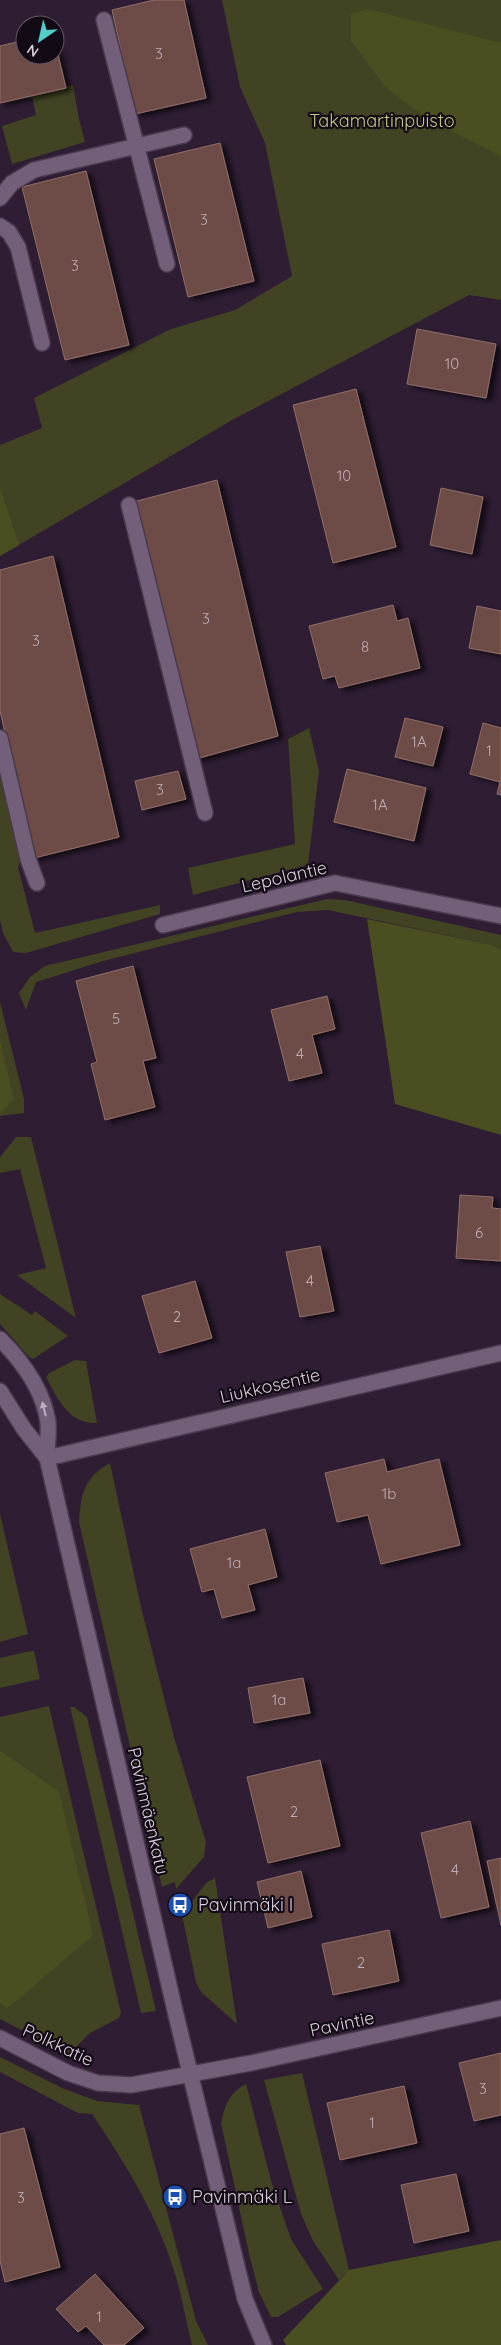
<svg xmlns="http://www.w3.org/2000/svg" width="501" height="2345" font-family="Quicksand,sans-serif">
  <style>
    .green { fill: #414323 }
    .forest { fill: #4b4e21 }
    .building { fill: #6d4b46; stroke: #936f69; filter: url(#shadow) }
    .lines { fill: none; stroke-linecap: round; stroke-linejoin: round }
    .minor-casing { stroke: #493a4d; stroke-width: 18 }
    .minor { stroke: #745f7a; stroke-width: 15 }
    .oneway { fill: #bbadbf }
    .labels { text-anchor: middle; stroke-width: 4.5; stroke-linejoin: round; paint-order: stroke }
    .number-label { font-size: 15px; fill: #beadb7 }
    .park-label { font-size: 18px; fill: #c4cb81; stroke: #120a14 }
    .street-label { font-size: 18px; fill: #d9cedd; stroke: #120a14 }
    .poi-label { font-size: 18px; fill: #d9cedd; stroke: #120a14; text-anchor: start }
  </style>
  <defs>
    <filter id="shadow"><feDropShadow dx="5.5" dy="3" stdDeviation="2.5" flood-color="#0009"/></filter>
  </defs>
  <rect width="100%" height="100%" fill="#2e1d33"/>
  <path class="green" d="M222,0H501V300L469,295L234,419L0,556V445L42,428L34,398L171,329L235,310L292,276L265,143L240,87Z
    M73,85L79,119L85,142L12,164L2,126L36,115L32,96Z
    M309,728L319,771L308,865L193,895L188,868L295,844L288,739Z
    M0,772L21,859L18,867L35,933L160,905V914L26,953L13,952L3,933L0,920Z
    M327,899L345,900L501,935V950L493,945L328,910L297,912L103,961L36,982L26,1010L19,993L30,977L45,966Z
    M0,1002L24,1099V1113L0,1116Z
    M16,1137H31L76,1318L17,1275L46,1268L20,1169L0,1173V1157Z
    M0,1294L32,1315L35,1311L68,1336L33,1359L29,1357L0,1324Z
    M75,1360L86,1361L97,1423C69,1424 58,1400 46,1377L49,1373Z
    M110,1463L141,1607L174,1737L206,1842L204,1857L176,1889L175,1882L162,1887L79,1522C81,1493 84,1478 110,1463Z
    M0,1514L28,1634L0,1642Z
    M30,1651H34L40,1679L0,1688V1658Z
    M49,1706L121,2013L119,2018L90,2033L69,2054L0,2019V2004L9,2008L59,1791L0,1750V1717Z
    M70,1707H74L87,1717L156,2011L141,2013Z
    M215,1878L237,2024L201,1992L196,1982L182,1915L206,1883Z
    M0,2057L62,2088L97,2101L139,2105L196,2321L208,2345H192C186,2321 182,2297 175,2274C158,2216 125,2163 92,2114L78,2113L0,2072Z
    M302,2073L349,2270L339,2280L313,2241L301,2214L264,2080Z
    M246,2084L272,2184L291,2239L323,2289L278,2317H271L259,2292L249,2254L221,2123C225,2105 229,2093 246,2084Z"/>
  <path class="forest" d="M368,9L501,43V156L431,121L386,88L351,41V14Z
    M0,487L19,545L0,556Z
    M367,919L493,945L501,950V1135L395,1104Z
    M0,1041L14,1099L0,1114Z
    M0,1750L59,1791L93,1935L8,2008L0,2004Z
    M501,2240V2345H286L283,2340L349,2270Z"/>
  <path class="building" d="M154,0H184L206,98L135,114L112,10Z
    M25,40V55H55V42L66,88L0,103V46Z
    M220,143L254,281L188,297L154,159Z
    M86,171L129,345L65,360L22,187Z
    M417,329L496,344L486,398L407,384Z
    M356,389L396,547L333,563L293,405Z
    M217,480L278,736L196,759L133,502Z
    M441,488L483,497L472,554L430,545Z
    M53,556L119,837L34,858L0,711V570Z
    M393,605L397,621L408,618L420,668L339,688L335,676L323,679L309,626Z
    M477,606L501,611V654L469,648Z
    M405,718L443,727L433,766L395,757Z
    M483,723L501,728V795L497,794L500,782L470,774Z
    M347,769L426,788L414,841L334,822Z
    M178,771L186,799L142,810L135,781Z
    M133,966L156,1058L143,1061L155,1107L105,1120L91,1064L97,1062L76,981Z
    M327,996L335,1029L312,1035L322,1073L289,1081L271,1010Z
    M460,1195L493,1197L492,1208L501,1209V1261L456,1258Z
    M320,1246L334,1311L300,1317L286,1252Z
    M195,1281L212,1338L159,1353L142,1296Z
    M384,1459L387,1472L439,1459L460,1545L381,1564L368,1515L337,1522L325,1473Z
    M265,1529L277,1577L248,1585L255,1610L222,1618L214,1589L202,1592L190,1549Z
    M303,1678L310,1713L254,1723L248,1688Z
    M320,1760L340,1846L268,1863L247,1777Z
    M470,1821L489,1907L441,1918L421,1833Z
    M501,1858V1925L487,1861Z
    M301,1871L312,1917L268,1928L257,1882Z
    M389,1930L399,1981L333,1995L322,1944Z
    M501,2053V2115L474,2121L459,2063Z
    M404,2086L417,2143L340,2160L327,2103Z
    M24,2128L60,2267L5,2282L0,2261V2134Z
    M456,2174L469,2231L414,2243L401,2185Z
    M95,2274L144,2328L124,2345H104L86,2326L78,2332L56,2309Z"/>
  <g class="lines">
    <defs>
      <path id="minor" d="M104,20L167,264
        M0,198L12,183L34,170L184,135
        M0,226L9,232L18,247L42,343
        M129,505L205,813
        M0,738L28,859L37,883
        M163,925L335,883L501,916
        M0,1339C23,1362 43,1389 48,1422C49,1434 47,1446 47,1458L176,2015L245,2299L264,2345
        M0,1391L24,1429L47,1458
        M47,1458L501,1353
        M0,2038L68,2073L98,2083L131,2085L251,2063L501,2008"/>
    </defs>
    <use href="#minor" class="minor-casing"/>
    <use href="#minor" class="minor"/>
  </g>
  <defs><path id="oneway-solid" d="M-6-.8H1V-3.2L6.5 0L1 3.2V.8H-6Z" transform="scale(1.25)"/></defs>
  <use class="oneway" href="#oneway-solid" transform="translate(44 1409) rotate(-104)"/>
  <defs>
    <symbol id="bus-disc" viewBox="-11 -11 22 22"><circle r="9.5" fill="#1a4fb4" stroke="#120a14"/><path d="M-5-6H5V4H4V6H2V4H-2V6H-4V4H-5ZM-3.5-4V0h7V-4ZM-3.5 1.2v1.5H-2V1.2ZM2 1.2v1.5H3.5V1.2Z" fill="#fff"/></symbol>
  </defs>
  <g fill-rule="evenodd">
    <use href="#bus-disc" x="166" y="1891" width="28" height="28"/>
    <use href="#bus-disc" x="161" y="2183" width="28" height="28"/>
  </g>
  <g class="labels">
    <g class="number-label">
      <text x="159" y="59">3</text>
      <text x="204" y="225">3</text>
      <text x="75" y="271">3</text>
      <text x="452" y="369">10</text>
      <text x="344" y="481">10</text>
      <text x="206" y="624">3</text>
      <text x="36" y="646">3</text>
      <text x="365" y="652">8</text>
      <text x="419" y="747">1A</text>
      <text x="489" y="756">1</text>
      <text x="160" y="795">3</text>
      <text x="380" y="810">1A</text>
      <text x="116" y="1024">5</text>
      <text x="300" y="1059">4</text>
      <text x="479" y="1238">6</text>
      <text x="310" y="1286">4</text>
      <text x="177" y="1322">2</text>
      <text x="389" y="1499">1b</text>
      <text x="234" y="1568">1a</text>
      <text x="279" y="1705">1a</text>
      <text x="294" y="1817">2</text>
      <text x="455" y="1875">4</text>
      <text x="361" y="1968">2</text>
      <text x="483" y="2094">3</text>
      <text x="372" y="2128">1</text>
      <text x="21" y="2203">3</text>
      <text x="99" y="2322">1</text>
    </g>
    <g class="park-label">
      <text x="382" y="127">Takamartinpuisto</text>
    </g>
    <g class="street-label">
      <text transform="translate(284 877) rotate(-13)" y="6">Lepolantie</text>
      <text transform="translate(270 1386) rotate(-13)" y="6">Liukkosentie</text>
      <text transform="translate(148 1811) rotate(77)" y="6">Pavinmäenkatu</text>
      <text transform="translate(342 2024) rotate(-12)" y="6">Pavintie</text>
      <text transform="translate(58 2045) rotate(25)" y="6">Polkkatie</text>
    </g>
    <g class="poi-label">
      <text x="198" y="1911">Pavinmäki I</text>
      <text x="192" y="2203">Pavinmäki L</text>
    </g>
  </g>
  <g transform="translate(40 40) rotate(214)"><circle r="24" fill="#120a14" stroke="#625864"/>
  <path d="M0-4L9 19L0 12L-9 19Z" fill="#53cdc9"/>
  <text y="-8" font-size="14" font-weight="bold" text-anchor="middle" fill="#d9cedd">N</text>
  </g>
</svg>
